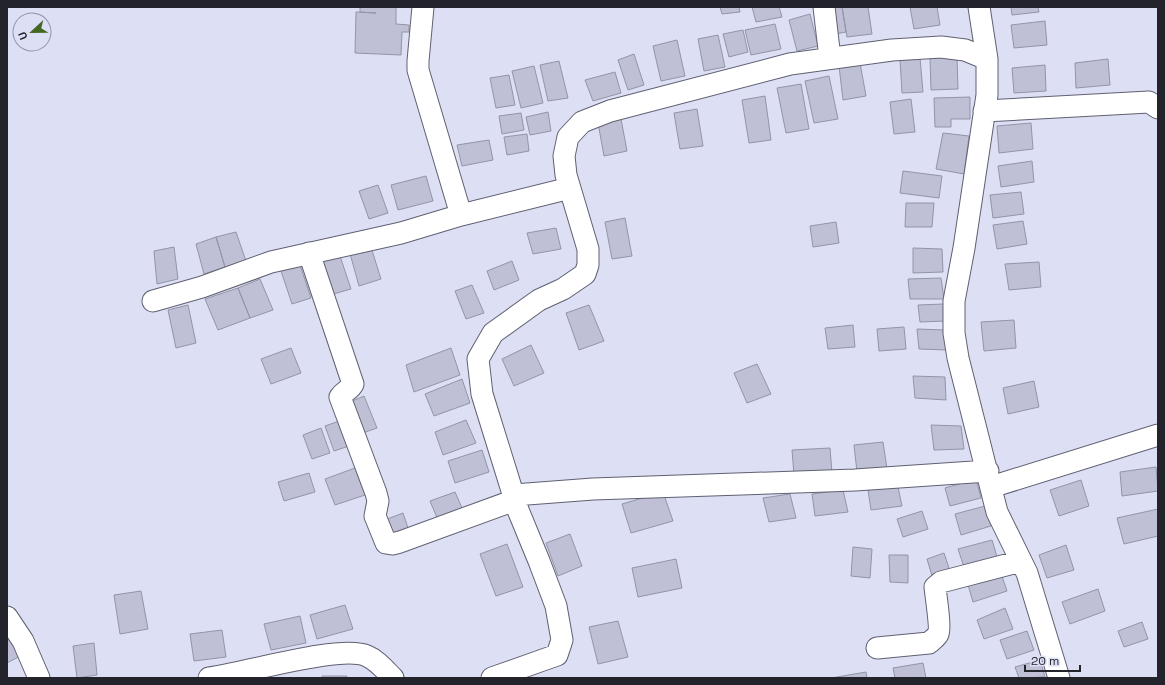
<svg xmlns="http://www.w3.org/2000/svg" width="1165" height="685" font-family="'Space Grotesk',sans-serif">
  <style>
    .building { fill: #bfc0d5; stroke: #9294a7 }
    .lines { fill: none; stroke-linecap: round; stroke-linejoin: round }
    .minor-casing { stroke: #5f6072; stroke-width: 23 }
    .minor { stroke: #fff; stroke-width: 21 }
  </style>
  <rect width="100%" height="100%" fill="#dddff4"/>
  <path class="building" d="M360,7H396V24L409,25V32H402L401,55L355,53L356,12L376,13L360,12Z
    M720,7H739L740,12L722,14Z
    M752,7H779L782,17L756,22Z
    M833,7H842L846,32L835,34Z
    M842,7H868L872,34L847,37Z
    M910,7H937L940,25L914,29Z
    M1011,7H1038L1039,12L1012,15Z
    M810,14L818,46L797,51L789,20Z
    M1045,21L1047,45L1014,48L1011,25Z
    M775,24L781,49L751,55L745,30Z
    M743,30L748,52L729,57L723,34Z
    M718,35L725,67L704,71L698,39Z
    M677,40L685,76L661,81L653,46Z
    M634,54L644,85L628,90L618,60Z
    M957,57L958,89L931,90L930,58Z
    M920,58L923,92L902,93L900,60Z
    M1108,59L1110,85L1076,88L1075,63Z
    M559,61L568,98L548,101L540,65Z
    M860,63L866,96L843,100L839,66Z
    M1045,65L1046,91L1014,93L1012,68Z
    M534,66L543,103L521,108L512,71Z
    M615,72L621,93L593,101L585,80Z
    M509,75L515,105L496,108L490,78Z
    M829,76L838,119L814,123L805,81Z
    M801,84L809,129L786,133L777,88Z
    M765,96L771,140L749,143L742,100Z
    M970,97V119H951V127H935L934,98Z
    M911,99L915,132L894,134L890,102Z
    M697,109L703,146L680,149L674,113Z
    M548,112L551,131L530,135L526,117Z
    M521,113L524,130L502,134L499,116Z
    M621,119L627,151L604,156L598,123Z
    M1031,123L1033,149L999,153L997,126Z
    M943,133L969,136L964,174L936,169Z
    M527,134L529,151L507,155L504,137Z
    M489,140L493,160L462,166L457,145Z
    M1032,161L1034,182L1001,187L998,166Z
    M903,171L942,176L939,198L900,193Z
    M426,176L433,201L398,210L391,185Z
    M378,185L388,213L369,219L359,191Z
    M1021,192L1024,214L993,218L990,195Z
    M906,203H934L932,227H905Z
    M625,218L632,256L612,259L605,222Z
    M1023,221L1027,244L997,249L993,225Z
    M836,222L839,243L813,247L810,226Z
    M556,228L561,249L533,254L527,233Z
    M236,232L246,261L225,267L216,237Z
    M216,237L225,267L204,274L196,244Z
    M370,244L381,279L359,286L349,250Z
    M174,247L178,279L157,284L154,251Z
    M913,248L942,249L943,272L913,273Z
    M339,253L351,289L330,295L319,259Z
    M512,261L519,280L494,290L487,271Z
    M1039,262L1041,287L1009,290L1005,264Z
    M300,265L311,298L292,304L281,271Z
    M941,278L944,299H910L908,279Z
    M260,279L273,310L250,318L238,288Z
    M472,285L484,313L466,319L455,291Z
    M238,288L250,318L218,330L205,299Z
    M944,304L946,321L920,322L918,305Z
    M188,305L196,343L176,348L168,310Z
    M589,305L604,341L579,350L566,313Z
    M1014,320L1016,348L984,351L981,322Z
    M853,325L855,347L828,349L825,328Z
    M904,327L906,349L879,351L877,329Z
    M917,329L945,330L947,350L919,349Z
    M531,345L544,373L514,386L502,359Z
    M291,348L301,373L271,384L261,359Z
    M451,348L460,375L414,392L406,365Z
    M757,364L771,394L747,403L734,373Z
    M913,376L945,377L946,400L915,398Z
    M462,379L470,403L434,416L425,394Z
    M1034,381L1039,407L1008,414L1003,388Z
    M364,396L377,428L357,435L345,404Z
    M342,420L352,445L334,451L325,426Z
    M466,420L476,443L443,455L435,432Z
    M931,425L961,426L964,449L934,450Z
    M321,428L330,453L312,459L303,435Z
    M883,442L887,469L857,472L854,445Z
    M830,448L832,473L794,475L792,450Z
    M482,450L489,472L455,483L448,461Z
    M1156,467L1158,491L1122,496L1120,472Z
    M355,468L365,495L335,505L325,479Z
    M309,473L315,492L284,501L278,482Z
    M976,479L981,498L950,506L945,488Z
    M1081,480L1089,506L1059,516L1050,490Z
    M898,487L902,506L871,510L868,490Z
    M843,490L848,512L815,516L812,494Z
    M455,492L463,510L438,520L430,501Z
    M663,492L673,521L631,533L622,504Z
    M790,494L796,518L769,522L763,498Z
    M985,506L991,526L961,535L955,514Z
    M1158,509V536L1124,544L1117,518Z
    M922,511L928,529L903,537L897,519Z
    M403,513L409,531L388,539L382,521Z
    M570,534L582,566L558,576L546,543Z
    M992,540L998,560L965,570L958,549Z
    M507,544L523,587L496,596L480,554Z
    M1066,545L1074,570L1047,578L1039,555Z
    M853,547L872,549L870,578L851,576Z
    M944,553L951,574L933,579L927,559Z
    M889,555H908V583L890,582Z
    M676,559L682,588L638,597L632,568Z
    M1000,570L1007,591L973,602L967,581Z
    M1098,589L1105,611L1070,624L1062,602Z
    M141,591L148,629L120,634L114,595Z
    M345,605L353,629L317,639L310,615Z
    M1005,608L1013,629L984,639L977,620Z
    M300,616L306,643L271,650L264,624Z
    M618,621L628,657L598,664L589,627Z
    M1142,622L1148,639L1124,647L1118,631Z
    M7,623L24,654L7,663Z
    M222,630L226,657L194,661L190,634Z
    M1027,631L1034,650L1007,659L1000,640Z
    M94,643L97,675L77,678L73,646Z
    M1040,660L1045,677L1019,678L1015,667Z
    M923,663L926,678H895L893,668Z
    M866,672L867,678H831Z
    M322,676H347V678H322Z"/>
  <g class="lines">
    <defs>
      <path id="minor" d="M423,7L418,61V70L461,215
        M824,7L830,58
        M979,7L987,59V95L964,248L954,301V333L958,358L997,512L1027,573L1059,678
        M984,111L1149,102L1158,108
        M309,253L353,384C350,390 344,391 340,397L376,493L378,501L375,516L386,543L392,544L400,542L515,500
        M153,301L202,287L271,262L401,233L461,215L570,188
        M991,487L1158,435
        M514,495L593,489L855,480L988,471
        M7,617L23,641L39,678
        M877,648L929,643C932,640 937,637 938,634C941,628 936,597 935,587L941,582L1021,561
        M209,678C242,674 341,644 367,656C377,660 385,670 393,678
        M492,678L557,655L562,640L556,606L539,561L518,510L482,394L478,359L493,333L539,300L563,289L585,274L588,265V249L566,175L564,156L568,137L582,122L610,111L790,64L892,50L941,47L965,50L987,59"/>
    </defs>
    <use href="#minor" class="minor-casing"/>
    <use href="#minor" class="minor"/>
  </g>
  <rect width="1165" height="685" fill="none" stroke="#22232b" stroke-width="16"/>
  <g transform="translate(32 32) rotate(248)"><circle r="19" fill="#dddff4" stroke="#9294a4"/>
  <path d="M0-3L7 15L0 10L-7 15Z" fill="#436821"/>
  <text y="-6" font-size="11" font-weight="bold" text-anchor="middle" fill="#22232b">U</text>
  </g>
  <path d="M1025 665v6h55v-6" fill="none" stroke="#22232b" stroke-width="2"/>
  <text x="1031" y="665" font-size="12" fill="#22232b" stroke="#dddff4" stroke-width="3" paint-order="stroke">20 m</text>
</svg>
